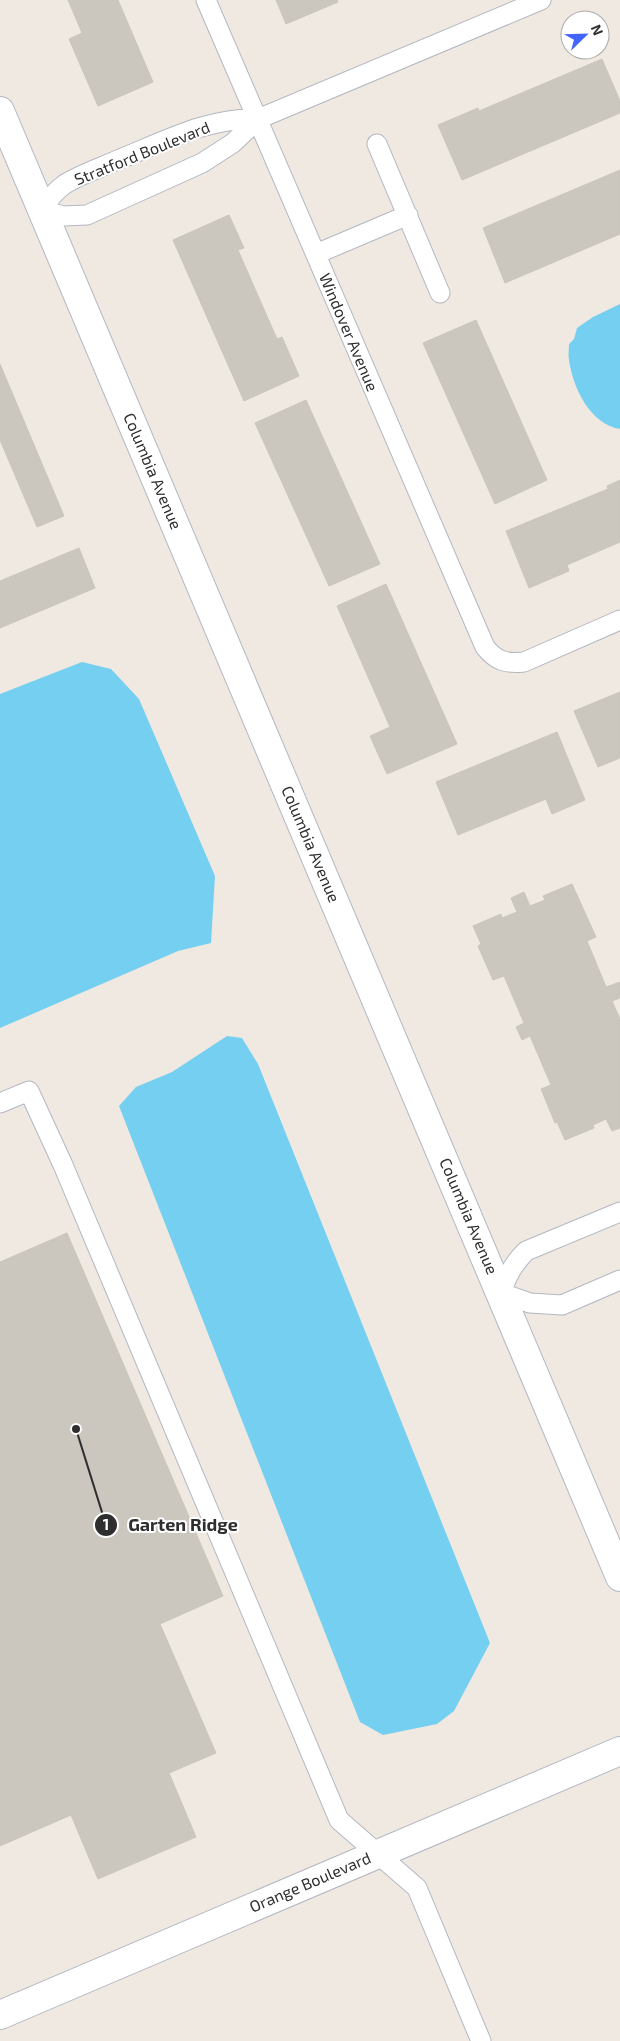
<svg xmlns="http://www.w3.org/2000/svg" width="620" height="2041" font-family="'Exo 2',sans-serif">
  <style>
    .water { fill: #75cff0 }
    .building { fill: #cbc7bf; stroke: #cbc5ba }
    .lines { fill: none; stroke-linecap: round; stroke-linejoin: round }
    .service-casing { stroke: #b4b7c1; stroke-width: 21 }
    .minor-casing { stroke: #b4b7c1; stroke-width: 30 }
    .tertiary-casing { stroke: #b4b7c1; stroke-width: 30 }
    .service { stroke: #fff; stroke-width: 19 }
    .minor { stroke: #fff; stroke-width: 28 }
    .tertiary { stroke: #fff; stroke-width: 28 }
    .labels { text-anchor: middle; stroke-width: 4; stroke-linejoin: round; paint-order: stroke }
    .street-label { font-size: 16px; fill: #2e2e2e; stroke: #fff }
    .leader { fill: none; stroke: #2e2e2e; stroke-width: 2 }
    .callout-dot { fill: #2e2e2e; stroke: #fff; stroke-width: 2 }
    .mark-label { font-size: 15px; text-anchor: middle; font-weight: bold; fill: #fff }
    .callout-label { font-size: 18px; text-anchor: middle; font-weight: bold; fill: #2e2e2e; stroke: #fff; stroke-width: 4; stroke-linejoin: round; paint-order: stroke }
  </style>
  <rect width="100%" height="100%" fill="#efe9e1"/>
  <path class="water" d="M620,304V429C590,424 573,388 569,360C568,355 569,350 569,344L574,339L577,328L593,317Z
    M82,662L111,669L139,699L215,876L211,943L178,951L0,1028V694Z
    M227,1036L242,1038L258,1064L490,1643L454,1711L437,1724L383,1735L360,1722L119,1106L136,1087L172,1072Z"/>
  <path class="building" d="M68,0H118L153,82L98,106L69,39L82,33Z
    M276,0H337L338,2L286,24Z
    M602,59L620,101V113L462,180L438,125L478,108L479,111Z
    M620,170V234L505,283L483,228Z
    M229,215L244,248L238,250L277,339L282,337L299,376L244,401L173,240Z
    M476,320L547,480L495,504L423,343Z
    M0,364L64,516L37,527L0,440Z
    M306,400L380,564L329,586L255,423Z
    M620,480V542L567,565L569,571L529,588L506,531L608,489L607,486Z
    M79,548L95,588L0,628V581Z
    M386,584L457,744L387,774L370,736L390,727L337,606Z
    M620,692V758L598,767L574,711Z
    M557,732L585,800L552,814L546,799L458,835L436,782Z
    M572,884L596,937L587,941L606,987L620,982V998L612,1001L620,1019V1128L612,1131L606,1119L593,1125L594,1128L565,1140L557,1122L555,1123L541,1089L551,1085L530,1036L522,1040L516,1027L524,1023L504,976L493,980L478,946L481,944L473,926L501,914L502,918L517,912L511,898L524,892L530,906L545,900L543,896Z
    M67,1233L223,1596L160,1624L216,1753L169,1773L196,1837L98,1879L71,1815L0,1846V1262Z"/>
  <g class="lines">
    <defs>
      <path id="service" d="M206,0L485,647C496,661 506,664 524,662L620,620
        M258,119C209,117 165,141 120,159C102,167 81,174 65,184C55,191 48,200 42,210L63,216L87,215L202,163L233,143L258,119L541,0
        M377,144L440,293
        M316,254L408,215
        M0,1103L29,1091L63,1165L339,1820L417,1888L481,2041
        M620,1212L526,1251C513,1264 507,1276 501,1293L530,1303L562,1305L620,1280"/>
      <path id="minor" d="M0,2015L620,1751"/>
      <path id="tertiary" d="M0,111L620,1577"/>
    </defs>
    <use href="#service" class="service-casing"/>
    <use href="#minor" class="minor-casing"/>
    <use href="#tertiary" class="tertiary-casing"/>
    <use href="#service" class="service"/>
    <use href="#minor" class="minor"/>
    <use href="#tertiary" class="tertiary"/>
  </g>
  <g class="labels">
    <g class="street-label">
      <text transform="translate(142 153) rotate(-22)" y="6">Stratford Boulevard</text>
      <text transform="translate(349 332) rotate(67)" y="6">Windover Avenue</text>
      <text transform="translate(153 471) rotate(67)" y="6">Columbia Avenue</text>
      <text transform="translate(311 844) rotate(67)" y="6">Columbia Avenue</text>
      <text transform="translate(469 1216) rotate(67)" y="6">Columbia Avenue</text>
      <text transform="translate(310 1882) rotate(-23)" y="6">Orange Boulevard</text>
    </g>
  </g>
  <path class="leader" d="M76 1429L106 1525"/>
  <g class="callout-dot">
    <circle cx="76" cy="1429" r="5"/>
    <circle cx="106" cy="1525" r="12"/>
  </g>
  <g class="mark-label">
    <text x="106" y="1530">1</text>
  </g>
  <g class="callout-label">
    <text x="183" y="1531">Garten Ridge</text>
  </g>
  <g transform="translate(585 35) rotate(67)"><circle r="24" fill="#ffffff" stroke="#ababab"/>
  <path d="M0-4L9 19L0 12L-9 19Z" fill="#4264fb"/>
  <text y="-8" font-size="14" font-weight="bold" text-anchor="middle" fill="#2e2e2e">N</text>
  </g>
</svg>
